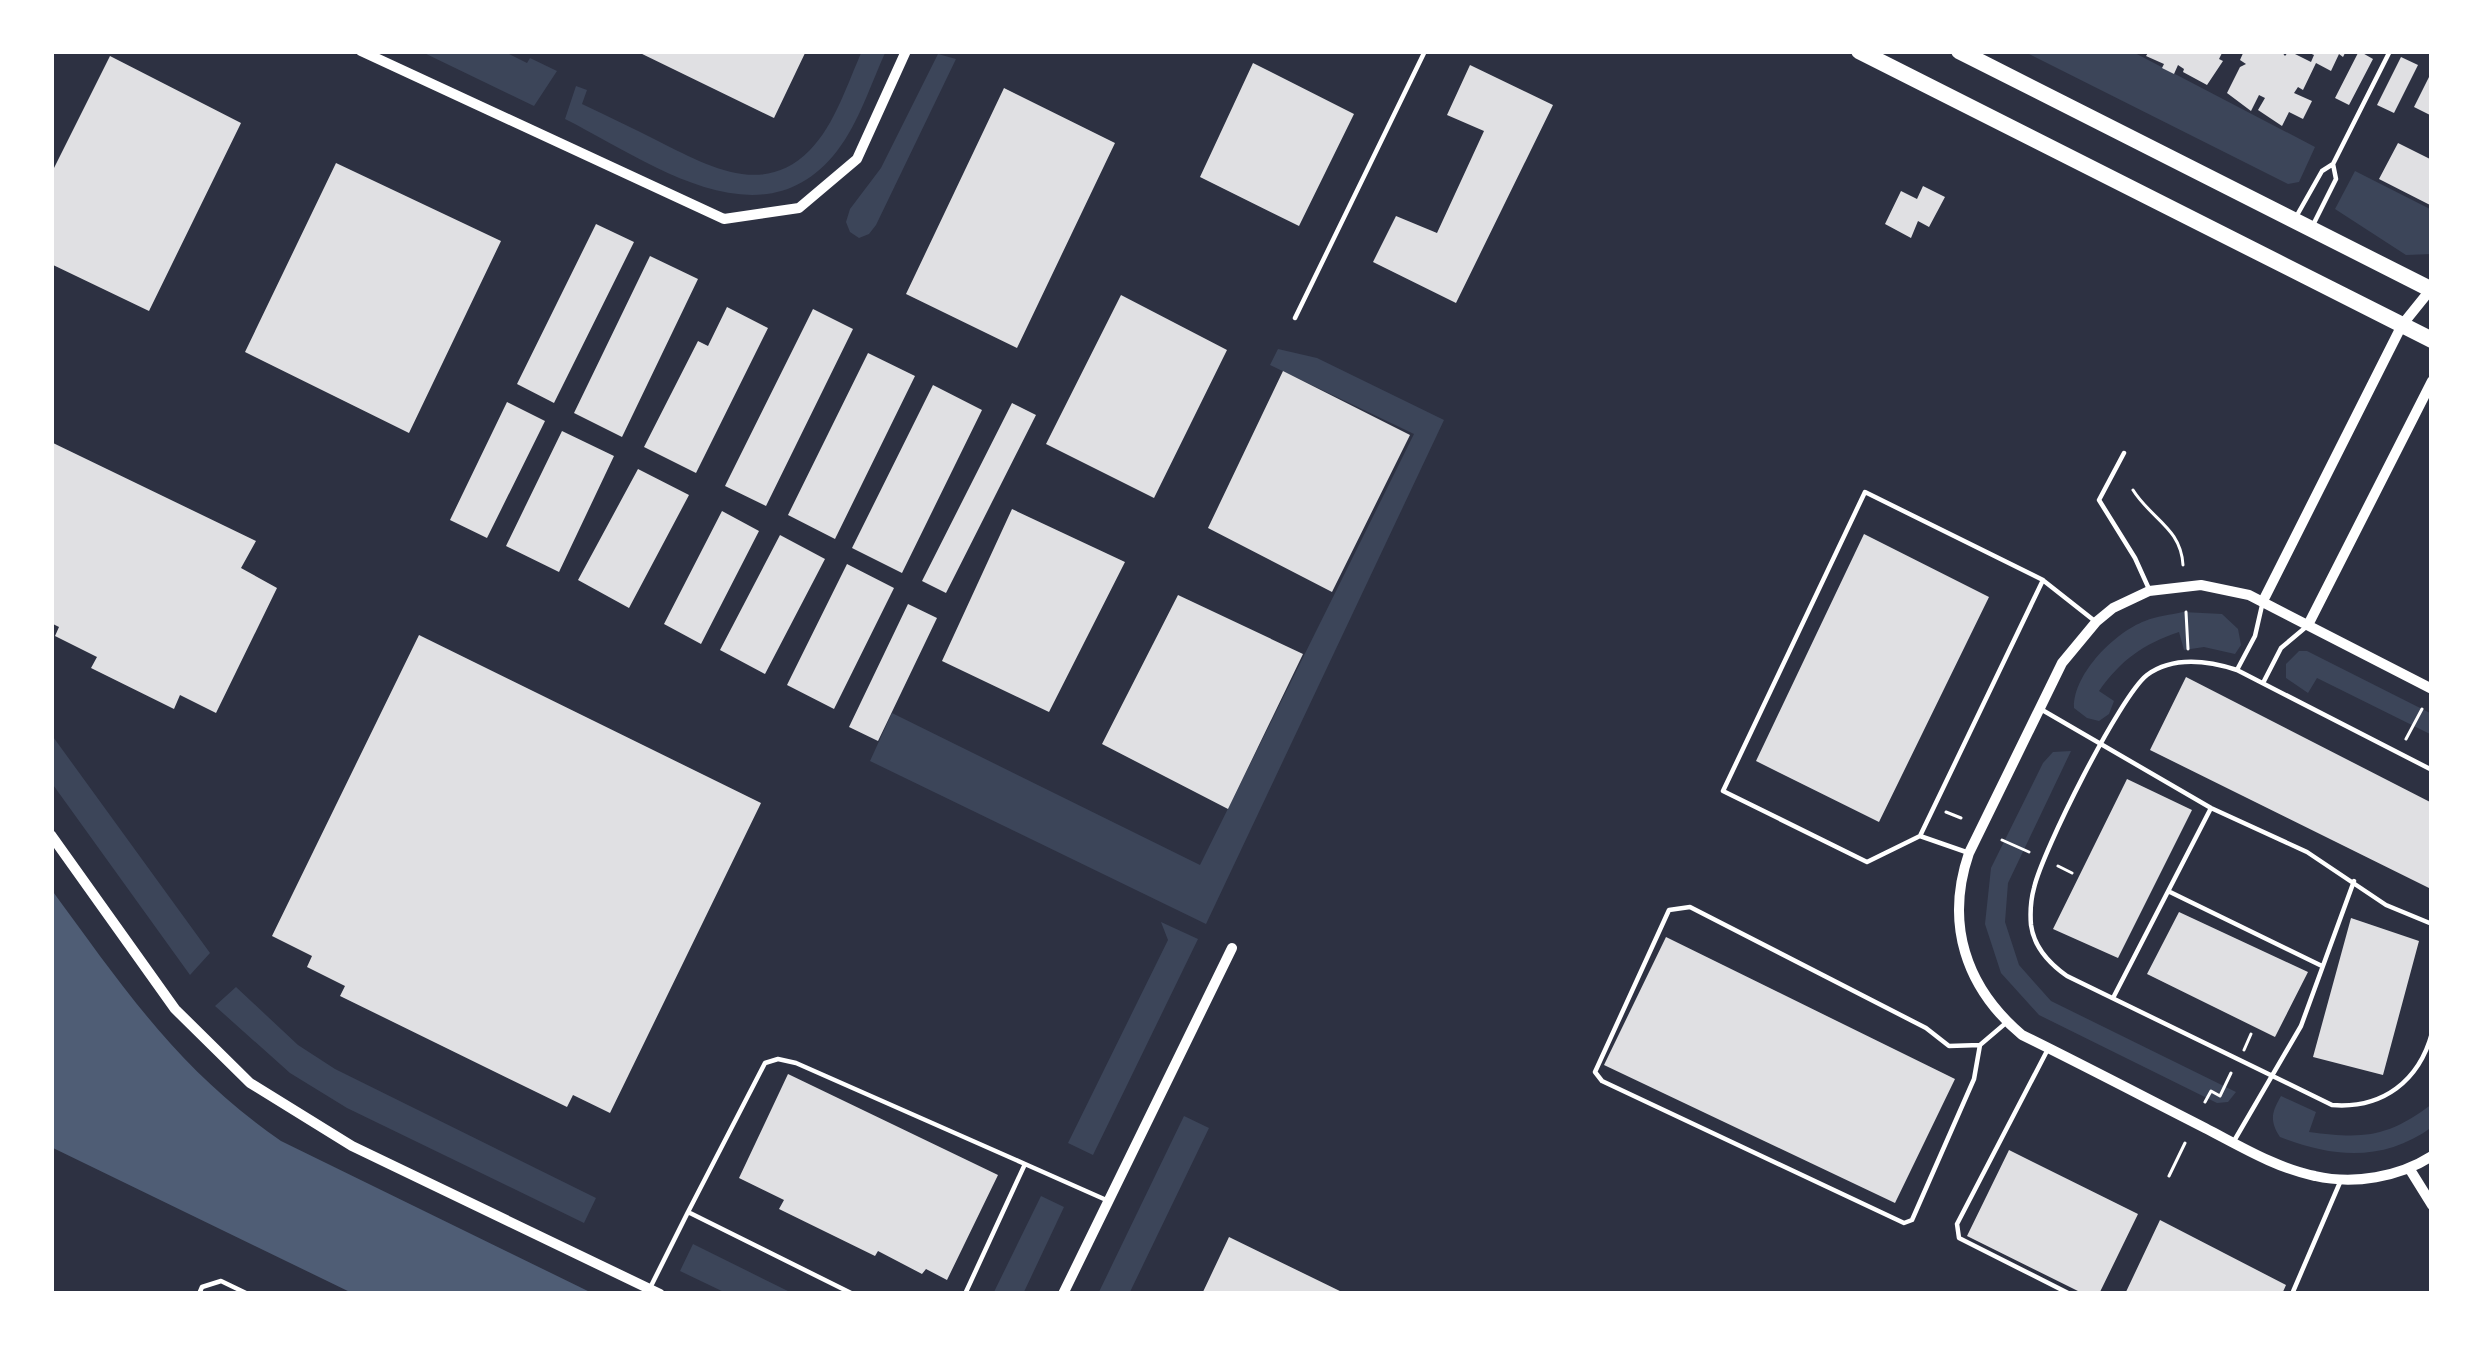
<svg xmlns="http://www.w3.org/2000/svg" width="2483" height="1345" font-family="'Source Serif 4',serif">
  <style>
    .green { fill: #3c4559 }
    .water { fill: #4f5d75 }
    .building { fill: #e0e0e3 }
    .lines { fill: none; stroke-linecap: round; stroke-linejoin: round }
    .path { stroke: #fff; stroke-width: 3 }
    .service { stroke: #fff; stroke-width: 4.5 }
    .minor { stroke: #fff; stroke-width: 10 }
    .primary { stroke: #fff; stroke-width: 16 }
  </style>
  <rect width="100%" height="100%" fill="#2d3142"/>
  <path class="green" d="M420,51H503L527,63L530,58L557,71L534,106Z
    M862,51H886C871,83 859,123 837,151C762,248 647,160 565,119L576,86L587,90L582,104C607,116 633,128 658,141C708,166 763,198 810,150C835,125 848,82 862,51Z
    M2023,51H2131L2315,147L2299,182L2288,184Z
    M938,54L956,59L876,225L869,234L859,238L850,232L846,222L850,209L881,168Z
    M2355,171L2432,210V254L2406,255L2335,209Z
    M1278,349L1317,358L1444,420L1206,924L870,761L892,713L1200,865L1414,434L1270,365Z
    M2183,612L2222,614L2238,629L2241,645L2235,654L2204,647L2184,650L2179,632C2143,644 2121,660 2099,691L2114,701L2109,714L2099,721L2087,718L2074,708C2073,674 2115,632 2145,621C2156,616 2171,615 2183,612Z
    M2299,651H2307L2432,714V735L2317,678L2308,693L2286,678V664Z
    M51,734L210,953L190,975L51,782Z
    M2071,751L2008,883L2005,922L2019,965L2051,1001L2236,1092L2228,1102L2217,1103L2039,1015L2001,973L1985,924L1991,868L2043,763L2053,752Z
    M1161,922L1198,939L1093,1155L1068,1143L1168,940Z
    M236,987L298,1045L335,1069L596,1198L584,1223L347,1108L290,1073L215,1006Z
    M2281,1096L2316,1112L2309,1132C2363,1139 2387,1138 2432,1104V1127C2384,1162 2333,1158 2280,1137C2269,1120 2272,1112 2281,1096Z
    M1184,1116L1209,1128L1129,1294H1098Z
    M1041,1196L1064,1207L1023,1294H993Z
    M693,1244L794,1294H728L680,1271Z"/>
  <path class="water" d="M51,889C123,987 178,1070 281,1141L594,1294H354L51,1147Z"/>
  <path class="building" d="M636,51H806L774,118Z
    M2149,51H2223L2219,59L2223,61L2207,85L2183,72L2184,69L2178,65L2174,74L2162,68L2164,64L2146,56Z
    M2244,51H2281L2285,56L2289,51L2311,62L2314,55L2305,51H2346L2343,57L2339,54L2331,71L2316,63L2303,90L2298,87L2294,93L2312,101L2303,119L2289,112L2282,126L2258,110L2265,98L2259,95L2251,111L2227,93L2240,67L2246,64L2240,60Z
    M2359,51L2373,59L2349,105L2335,98Z
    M110,56L241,123L149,311L51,264V174Z
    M2401,57L2418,65L2394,113L2377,105Z
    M1253,63L1354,114L1299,226L1200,177Z
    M1470,65L1553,105L1456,303L1373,262L1396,216L1437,233L1484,131L1447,115Z
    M2432,71V116L2414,107Z
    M1004,88L1115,143L1017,348L906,294Z
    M2398,143L2432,160V206L2379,179Z
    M336,163L501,241L409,433L245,352Z
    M1923,186L1945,197L1929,227L1918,221L1911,238L1885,224L1901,191L1917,199Z
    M596,224L634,242L554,403L517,384Z
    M650,256L698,279L622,437L574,413Z
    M1121,295L1227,350L1154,498L1046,444Z
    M727,307L768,328L696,473L644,447L698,341L708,346Z
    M813,309L853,329L766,506L725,486Z
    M868,353L915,376L835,539L788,515Z
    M1283,371L1410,435L1332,592L1208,528Z
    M933,385L982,410L902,573L852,548Z
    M507,402L545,421L487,538L450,520Z
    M1012,403L1036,415L946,593L922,581Z
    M562,431L614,456L559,572L506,546Z
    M51,442L256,541L241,568L277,588L216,713L180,695L174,709L91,668L97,657L55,636L59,627L51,623Z
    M638,469L689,495L629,608L578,580Z
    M1012,509L1125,562L1049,712L942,661Z
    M722,511L759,531L701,644L664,624Z
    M1864,534L1989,597L1879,822L1756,761Z
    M780,535L825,559L765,674L720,650Z
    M847,564L894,588L834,709L787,685Z
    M1178,595L1303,654L1228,809L1102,744Z
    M908,604L937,618L878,741L849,727Z
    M419,635L761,803L610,1113L573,1095L567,1107L340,996L345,986L307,967L312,956L272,936Z
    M2186,677L2432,803L2429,888L2150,750Z
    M2127,779L2192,810L2118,958L2053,929Z
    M2179,912L2308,972L2275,1037L2147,974Z
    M2351,918L2419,941L2383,1075L2313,1057Z
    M1666,937L1955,1079L1895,1203L1604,1065Z
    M788,1074L998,1175L947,1280L926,1269L922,1274L878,1251L875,1256L779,1209L784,1200L739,1178Z
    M2009,1150L2138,1214L2099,1294H2084L1967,1236Z
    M2160,1220L2286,1285L2282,1294H2125Z
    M1229,1237L1346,1294H1202Z"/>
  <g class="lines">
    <path class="path" d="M2133,490C2151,519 2181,528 2183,565
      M2186,612L2188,649
      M2406,739L2422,709
      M1946,812L1961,818
      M2002,840L2029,852
      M2058,866L2072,873
      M2244,1050L2251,1034
      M2205,1102L2211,1091L2220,1096L2231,1073
      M2169,1176L2185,1143"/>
    <path class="service" d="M2296,217L2322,171L2333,164L2390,51
      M2313,225L2336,179L2333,164
      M1295,318L1425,51
      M2124,453L2099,500L2135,558L2149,589
      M1865,492L2043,580L1920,836L1867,862L1723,791Z
      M2044,581L2096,622
      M2238,668L2255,636L2263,601
      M2263,683L2281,648L2306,627
      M2044,711L2211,808L2307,852L2386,905L2432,924
      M2432,770L2237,670C2209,661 2173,656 2147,675C2120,696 2042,852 2034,888C2031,899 2030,913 2031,925C2034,948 2050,964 2067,976L2332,1105C2383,1109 2419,1081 2432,1033
      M1920,836L1969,853
      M2170,892L2322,966
      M2113,998L2211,808
      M1980,1045L1974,1079L1912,1220L1904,1223L1602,1081L1595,1072L1669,910L1690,907L1926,1028L1949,1046L1980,1045L2007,1022
      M2048,1049L1957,1224L1959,1238L2070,1294
      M2234,1141L2301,1026L2354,881
      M688,1212L765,1063L778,1059L796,1063L1025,1164
      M650,1288L688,1212L853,1294
      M199,1294L202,1287L221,1281L248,1294
      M965,1294L1025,1164L1104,1199
      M2292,1294L2341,1180"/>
    <path class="minor" d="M361,51L724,219L799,208L857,159L906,51
      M2263,601L2402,325L2431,289
      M2308,625L2432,381
      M2432,689L2249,595L2201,585L2149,591L2113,608L2096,622L2062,663L1969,853C1945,923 1965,987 2022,1035C2083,1065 2144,1097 2205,1128C2240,1146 2276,1168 2315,1176C2354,1185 2399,1177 2432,1156
      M51,835L175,1009L250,1083L352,1146L660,1294
      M2409,1168L2432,1205
      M1063,1294L1232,948"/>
    <path class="primary" d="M1859,51L2432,340
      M1959,51L2432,290"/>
  </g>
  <rect width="2483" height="1345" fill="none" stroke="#ffffff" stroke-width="108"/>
</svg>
